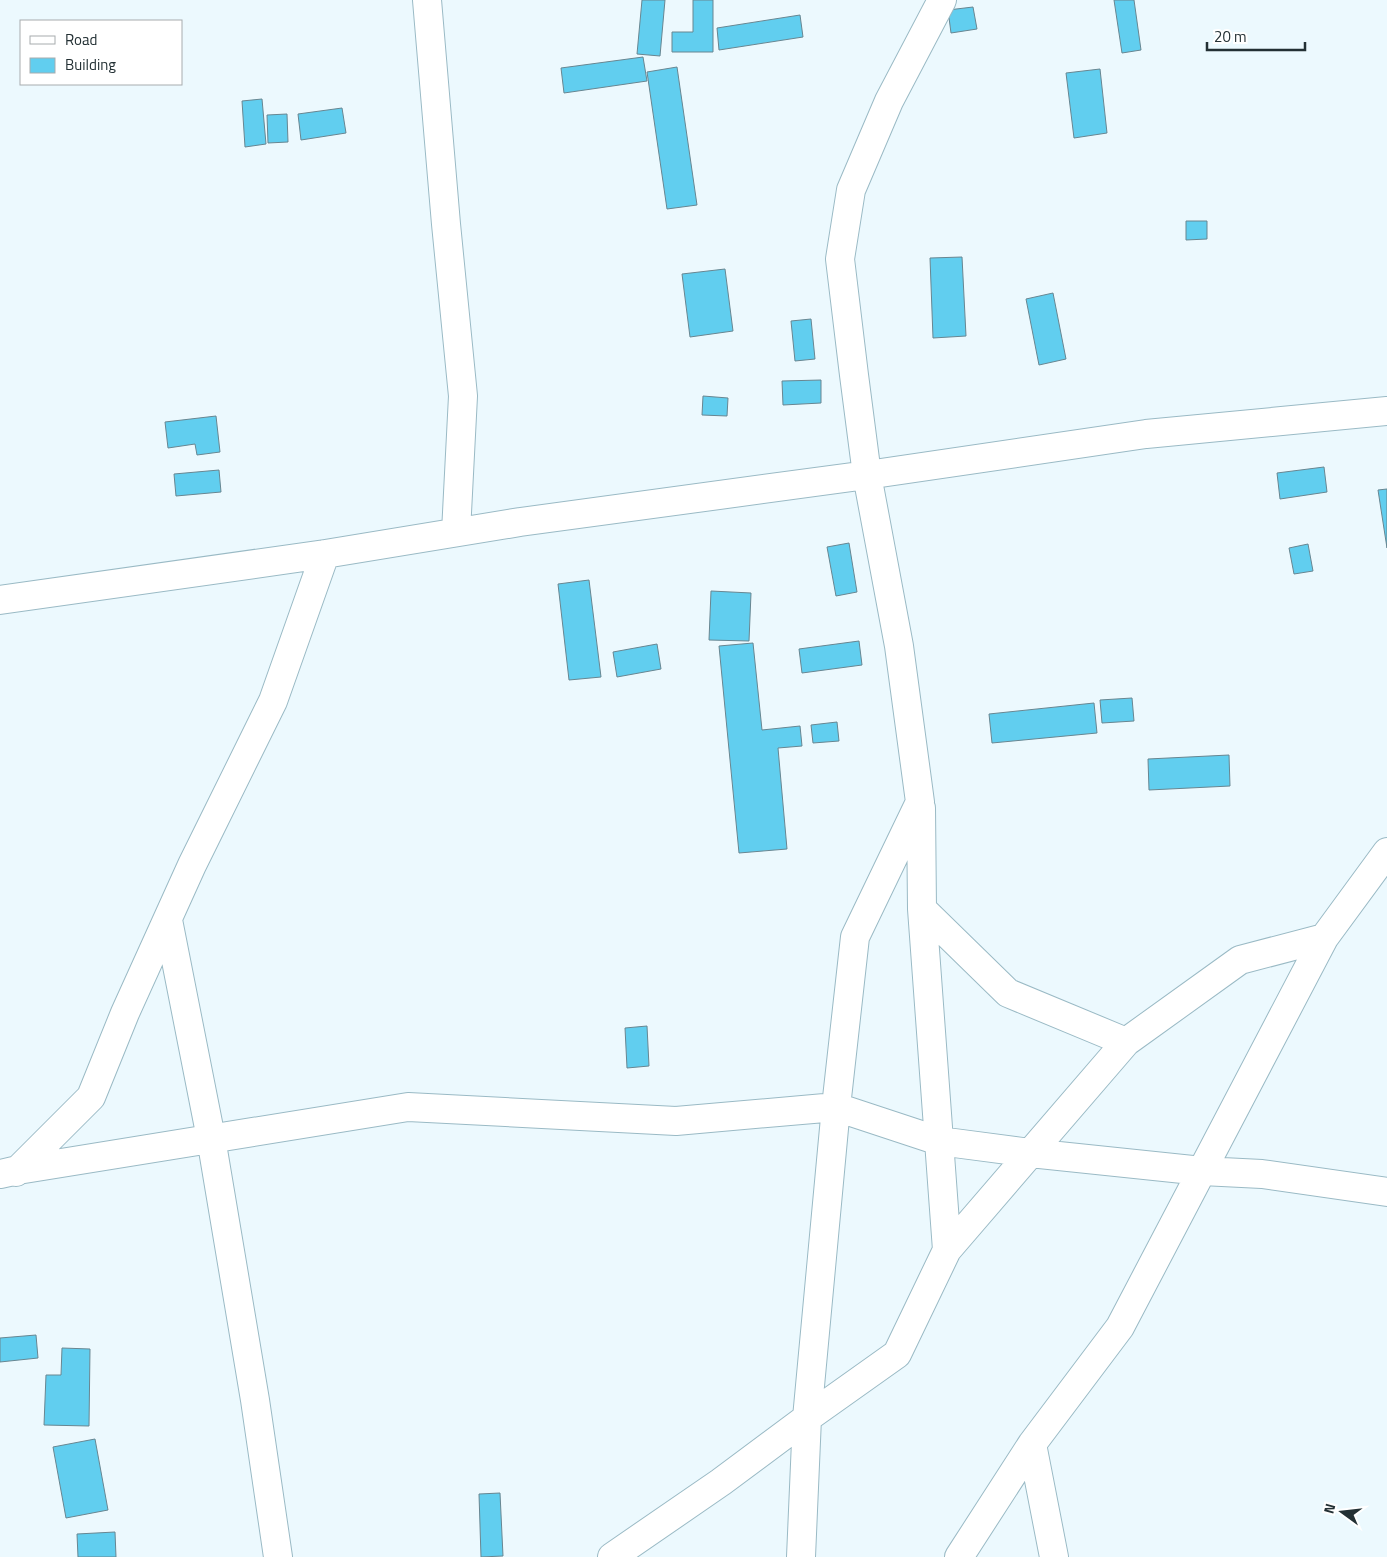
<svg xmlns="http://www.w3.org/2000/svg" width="1387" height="1557" font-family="'Titillium Web',sans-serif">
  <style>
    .building { fill: #61ceef; stroke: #688691 }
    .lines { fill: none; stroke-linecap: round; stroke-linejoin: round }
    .street-casing { stroke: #9abac5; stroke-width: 30 }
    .street { stroke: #fff; stroke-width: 28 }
  </style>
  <rect width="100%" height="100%" fill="#ecf9fe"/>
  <path class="building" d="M642,0H665L660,56L637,54Z
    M693,0H713V52H672V32H693Z
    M1114,0H1134L1141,50L1122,53Z
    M973,7L977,29L951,33L948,10Z
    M800,15L803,37L719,50L717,28Z
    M643,57L647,81L564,93L561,68Z
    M677,67L697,205L667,209L647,72Z
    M1100,69L1107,133L1074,138L1066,73Z
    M262,99L266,144L245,147L242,101Z
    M342,108L346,133L301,140L298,114Z
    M287,114L288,142L268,143L267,115Z
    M1186,221H1207V239L1186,240Z
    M962,257L966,336L933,338L930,258Z
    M725,269L733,331L690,337L682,274Z
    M1053,293L1066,359L1039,365L1026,299Z
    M811,319L815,359L795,361L791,321Z
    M821,380V403L783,405L782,381Z
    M703,396L728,398L727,416L702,415Z
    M216,416L220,452L197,455L195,444L168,448L165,422Z
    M1324,467L1327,492L1280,499L1277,473Z
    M219,470L221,492L176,496L174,474Z
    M1387,489V548L1378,490Z
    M849,543L857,592L836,596L827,547Z
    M1308,544L1313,571L1294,574L1289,548Z
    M589,580L601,677L569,680L558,584Z
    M711,591L751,593L749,641L709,640Z
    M859,641L862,665L802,673L799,649Z
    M753,643L762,730L800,726L802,746L778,748L787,849L739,853L719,646Z
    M657,644L661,669L617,677L613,652Z
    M1132,698L1134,721L1102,723L1100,700Z
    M1094,703L1097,733L992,743L989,714Z
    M837,722L839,741L813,743L811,725Z
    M1229,755L1230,786L1149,790L1148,759Z
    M647,1026L649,1066L627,1068L625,1028Z
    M36,1335L38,1358L0,1362V1338Z
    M62,1348L90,1349L89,1426L44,1425L46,1375H61Z
    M95,1439L108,1510L66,1518L53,1447Z
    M500,1493L503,1556L481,1557L479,1494Z
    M115,1532L116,1557H78L77,1534Z"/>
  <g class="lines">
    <defs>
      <path id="street" d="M427,0L446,224L463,396L456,532
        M0,600L325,554L520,522L867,475L1146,434L1387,411
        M921,808L922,909L947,1250
        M922,909L1008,993L1126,1042
        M168,920L211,1138L255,1400L278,1557
        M16,1172L91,1097L125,1013L192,865L273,701L325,554
        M0,1174L18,1170L408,1107L676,1121L836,1107L939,1141L1030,1153L1202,1171L1262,1174L1387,1192
        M1032,1444L1054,1557
        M612,1557L721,1482L807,1418L897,1354L947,1250L1126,1042L1240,960L1324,938
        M801,1557L807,1418L836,1107L855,937L920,802L899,646L867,475L854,375L840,259L851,190L889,101L942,0
        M959,1557L1032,1444L1120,1327L1324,938L1387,852"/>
    </defs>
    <use href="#street" class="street-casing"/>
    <use href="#street" class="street"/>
  </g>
  <rect x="20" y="20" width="162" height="65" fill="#ffffff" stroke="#a7acae"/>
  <rect x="30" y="36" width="25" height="8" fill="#ffffff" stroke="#a7acae"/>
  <text x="65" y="45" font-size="15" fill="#233034">Road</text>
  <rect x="30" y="58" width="25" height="15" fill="#61ceef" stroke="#a7acae"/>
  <text x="65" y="70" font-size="15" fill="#233034">Building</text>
  <g transform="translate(1342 1512) rotate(285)" stroke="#ffffff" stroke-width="4" paint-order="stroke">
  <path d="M0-4L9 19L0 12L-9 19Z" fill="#233034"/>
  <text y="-8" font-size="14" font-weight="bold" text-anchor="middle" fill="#233034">N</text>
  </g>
  <path d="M1207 42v8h98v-8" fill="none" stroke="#233034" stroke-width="2.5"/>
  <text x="1214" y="42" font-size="15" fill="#233034" stroke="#ffffff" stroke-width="4" paint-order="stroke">20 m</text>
</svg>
